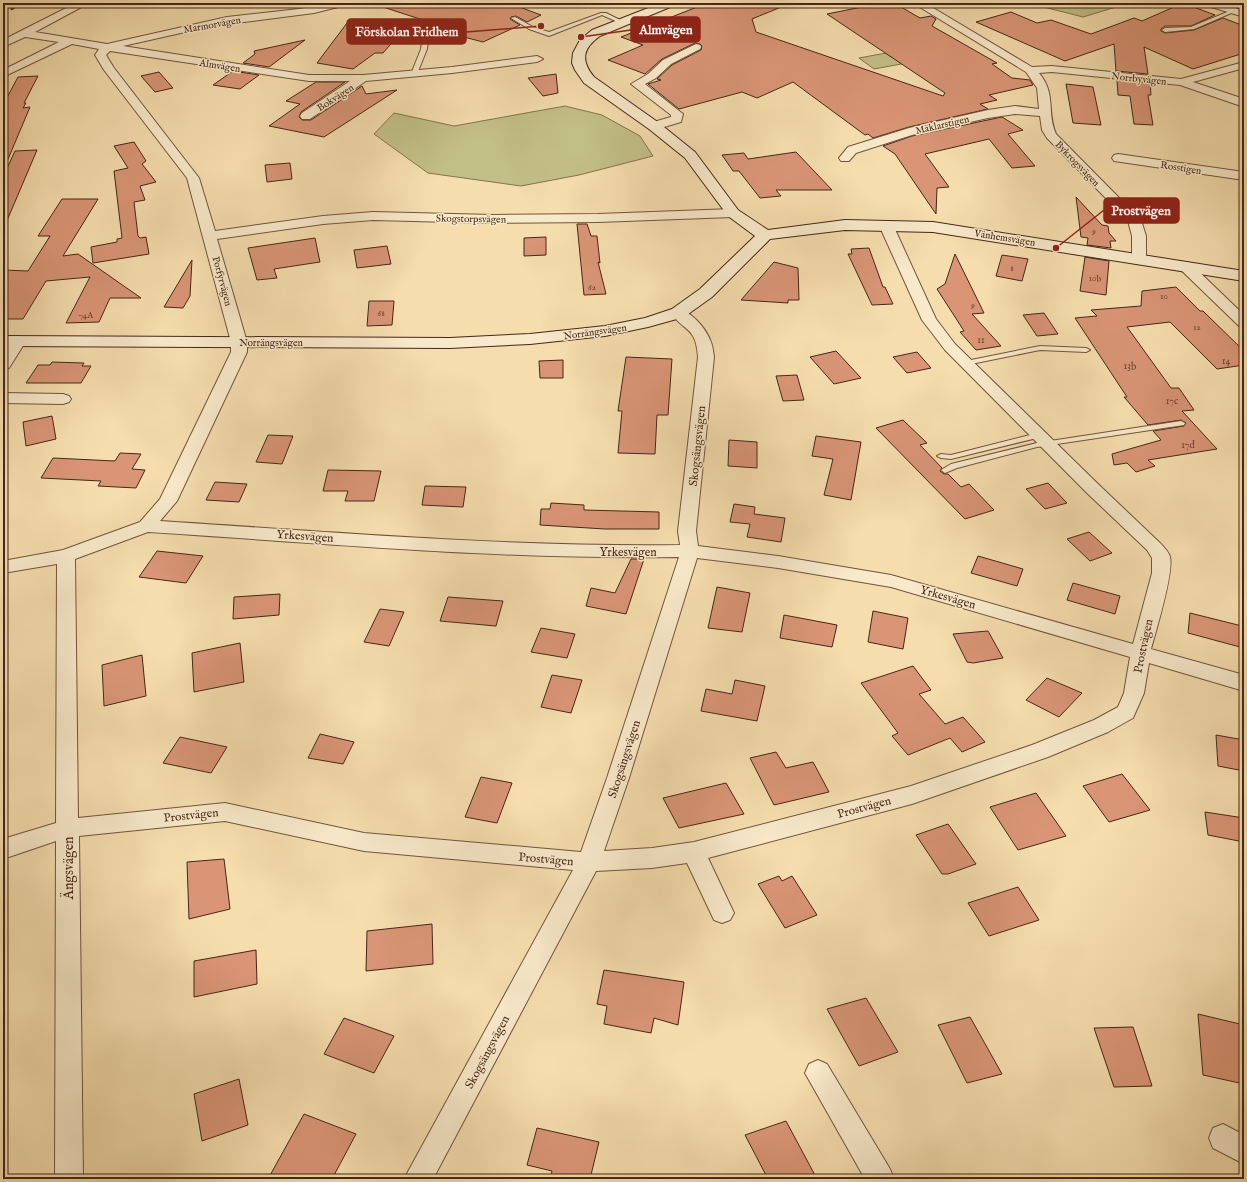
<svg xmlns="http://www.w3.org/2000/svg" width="1247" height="1182" font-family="'IM FELL English',serif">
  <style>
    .green { fill: #c2bf86; stroke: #84724e }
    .building { fill: #d99576; stroke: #462616 }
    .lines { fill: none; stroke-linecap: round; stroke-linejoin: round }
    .lane-casing { stroke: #72543c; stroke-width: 2 }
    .street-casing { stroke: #72543c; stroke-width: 2 }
    .secondary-casing { stroke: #462616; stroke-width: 2 }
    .lane { fill: #f8e9ca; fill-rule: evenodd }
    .street { fill: #f8e9ca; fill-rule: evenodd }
    .secondary { fill: #f8e9ca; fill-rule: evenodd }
    .rail { stroke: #462616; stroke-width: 2; stroke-dasharray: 4 4; stroke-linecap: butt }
    .labels { text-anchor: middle; stroke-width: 3; stroke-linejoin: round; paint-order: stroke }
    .far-number-label { font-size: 9px; fill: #6b422e }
    .far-street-label { font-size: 10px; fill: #462616; stroke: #f8e9ca }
    .number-label { font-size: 10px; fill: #6b422e }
    .street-label { font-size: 12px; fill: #462616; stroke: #f8e9ca }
    .near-street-label { font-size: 14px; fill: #462616; stroke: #f8e9ca }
    .leader { fill: none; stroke: #8f2418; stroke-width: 1.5 }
    .callout-dot { fill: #8f2418; stroke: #f8e9ca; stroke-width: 1.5 }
    .callout { fill: #8f2418; stroke: #8f2418; stroke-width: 1.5 }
    .callout-label { font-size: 13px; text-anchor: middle; font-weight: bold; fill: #fff }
  </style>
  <rect width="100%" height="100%" fill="#f5ddae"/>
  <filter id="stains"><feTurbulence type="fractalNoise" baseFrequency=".005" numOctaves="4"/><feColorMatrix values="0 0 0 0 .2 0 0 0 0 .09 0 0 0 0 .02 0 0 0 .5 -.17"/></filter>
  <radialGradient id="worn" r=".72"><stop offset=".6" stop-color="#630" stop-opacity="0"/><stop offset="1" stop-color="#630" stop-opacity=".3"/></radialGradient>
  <path class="green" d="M1028,3H1123L1126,4L1083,17Z
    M897,51L912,62L874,69L859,58Z
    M565,106L602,115L640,136L653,156L579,175L521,186L428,173L374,134L394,113L454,126Z"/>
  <path class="building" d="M383,3H509L541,15L527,22L516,16L511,17L510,19L520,25L483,42L464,37L462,34V36L431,28L432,23L383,7Z
    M707,3H791L752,19L756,32L943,96L945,93L827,14L882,3H894L920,18L931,16L936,19L932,26L997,63L992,64L1012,78L1030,80L1033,85L989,95L997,100L980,104L988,109L909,127L873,138L868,134L865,135L793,82L757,98L742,92L679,109L648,84L661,80L657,79L672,65L701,50L702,46L700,44L695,43L662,59L645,74L608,60L643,45L621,37Z
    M1183,3L1215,15L1191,26H1165L1161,29V31L1165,33L1194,30L1223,18L1244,26V53L1193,69L1144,47L1148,74L1116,71L1114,44L1065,61L976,22L1011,12L1037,23L1051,20L1091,34L1134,18L1142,21Z
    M347,23L405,28L383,53H375L353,69L317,63Z
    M305,40L269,67L243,63L255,54L254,51Z
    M233,71L259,75L240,89L213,85Z
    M159,72L173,88L155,92L141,76Z
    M556,74L558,93L543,96L528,78Z
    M38,76L24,103H26L23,108L30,107L3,171V105L18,77Z
    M1117,80L1150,83L1151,95H1148L1153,125L1134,124L1130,96L1118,95Z
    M316,82H345L301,112L299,117L302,120H311L362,86L366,94L397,90L324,137L269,126L300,104L286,101Z
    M1066,84L1093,87L1101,125L1073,123Z
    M1002,117L1023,130L1008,134L1035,166L1012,168L989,139L925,154L949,187L937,188L936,214L895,154L883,146L912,136Z
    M134,142L146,161L142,164L156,182L140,186L145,200L134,202L138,236L140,238L146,237L149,254L93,263L91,247L117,242V239L122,238L114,171L128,168L114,146Z
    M37,150L3,230V177L15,151Z
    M796,152L832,190H776L781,196L760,198L739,171H733L722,155L744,153L748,159Z
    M290,163L292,179L267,182L265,165Z
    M1076,197L1102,225L1108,226L1109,233L1116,241H1110L1111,248L1087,245L1088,238L1081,237Z
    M62,199H98L63,256L78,254L141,298H110L99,322L66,323L90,277L46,281L23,319H3V270L28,271L50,236H38Z
    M577,224H587L591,236H597L600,263L598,262L606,294L584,295Z
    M546,237V255L524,256V238Z
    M315,238L320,262L274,269L277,278L257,280L248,248Z
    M387,246L391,264L357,268L354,250Z
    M869,248L883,287H885L893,304L872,305L848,254H852L851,249Z
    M955,254L984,313L972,314L1001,346L976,350L960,332L964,331L937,289L945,284Z
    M1002,255L1028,259L1022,281L996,276Z
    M1085,257L1109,261L1106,295L1080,291Z
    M192,260L190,296L183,308L164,307Z
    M774,262L798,268L799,300H788V303L741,300Z
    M1176,287L1200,311H1203L1244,351V365L1217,369L1170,322L1127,327L1171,388H1179L1194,410L1182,411L1217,449L1148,460L1155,466L1136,472L1127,463L1114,465L1112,454L1161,440L1153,431L1184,426L1186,423L1181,420L1148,425L1124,397H1127L1075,318L1097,316L1091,310L1141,306L1142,291Z
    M369,301H394L392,325L367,326Z
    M1044,313L1058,334L1037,336L1023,315Z
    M836,351L861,378L834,384L810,357Z
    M917,352L931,368L907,373L893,357Z
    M626,357L672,359L668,415H657L655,454L618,453L622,411H618Z
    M563,360V378H540L539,361Z
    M52,362L84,363L82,366H91L81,383H26L38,365H50Z
    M797,375L804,400L783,401L776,376Z
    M52,416L56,439L26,446L23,422Z
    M903,420L927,443L920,445L942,468L940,471L944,474H948L961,487L969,484L994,510L965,519L876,428Z
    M268,435L293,436L282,464L256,462Z
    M816,436L861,442L851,500L824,495L833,459L812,456Z
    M729,440L757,442V468L728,466Z
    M120,453L141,454L132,469L145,470L136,488L98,486L101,481L41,478L53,458L115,461Z
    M328,470L381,471L374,501H345L348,491H323Z
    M215,482L247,484L239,502L206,500Z
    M1048,483L1067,503L1045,509L1026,489Z
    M425,486L466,487L463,507L422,505Z
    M551,503L584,505V510L659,512V529H605L540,525L541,509H550Z
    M734,504L755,507L754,514L785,518L781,542L747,537L750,524L730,522Z
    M1089,532L1112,553L1090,561L1067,539Z
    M157,551L203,556L186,583L139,577Z
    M978,556L1023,569L1017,586L971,573Z
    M631,559H644L626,614L586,606L591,588L615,593Z
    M1073,583L1120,596L1115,614L1067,600Z
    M717,587L750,593L742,632L708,628Z
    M280,594L279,615L233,619L234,597Z
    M448,597L503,601L496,626L440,621Z
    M380,609L404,612L389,646L364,642Z
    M873,611L908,618L903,649L868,642Z
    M1190,613L1242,626L1240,647L1188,633Z
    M784,615L837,625L832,647L780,638Z
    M541,628L575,634L567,658L531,652Z
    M988,631L1003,658L973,663L967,662L953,634Z
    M240,643L244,682L194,692L192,653Z
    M142,655L146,696L104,706L102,665Z
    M913,666L931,690L919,694L945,724L963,717L985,742L962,752L950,738L908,755L892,736L898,733L861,683Z
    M552,675L582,680L571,713L541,707Z
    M1047,678L1082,693L1059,717L1026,700Z
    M735,680L765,686L757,721L701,711L706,689L732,694Z
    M320,734L354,742L343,764L308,758Z
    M1216,735L1244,740V771L1218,766Z
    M180,737L227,747L211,773L163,763Z
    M776,752L786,768L813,762L829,792L774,805L750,758Z
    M1122,774L1150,810L1109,822L1083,786Z
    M481,777L512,783L497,823L465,817Z
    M726,783L744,814L679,828L663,798Z
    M1036,793L1066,836L1018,850L990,807Z
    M1205,812L1244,818V842L1208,835Z
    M948,824L976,864L948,874H942L916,835Z
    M224,859L230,909L189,919L187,862Z
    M779,876L782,881L792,876L817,915L785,928L758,884Z
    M1018,887L1039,920L989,936L968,903Z
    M432,924L433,964L366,971L367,931Z
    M256,950L257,984L194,997V961Z
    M604,970L684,982L678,1025L654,1018L651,1033L604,1024L607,1006L597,1004Z
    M866,998L898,1052L859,1066L827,1009Z
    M1198,1014L1244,1025V1084L1203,1075Z
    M970,1017L1002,1074L967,1083L938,1025Z
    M344,1018L394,1036L374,1073L324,1054Z
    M1133,1027L1152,1086L1114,1087L1094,1028Z
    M239,1079L248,1125L202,1141L194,1094Z
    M304,1114L356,1134L332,1179H268Z
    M786,1121L817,1179H768L745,1135Z
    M537,1128L599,1142L590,1179H550L552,1171L527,1165Z"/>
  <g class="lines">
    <defs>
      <path id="lane" d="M1232,10L1236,11L1194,29L1165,32L1162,30L1165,28L1191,27Z
        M601,13H606L624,22L620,23L602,15L549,36L529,29L511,18L515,17L533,27L549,32Z
        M403,22H407L429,34L427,49L417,74L414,76L411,74L421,49L423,35L403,24Z
        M1040,346L1086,348L1090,350L1086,352L1040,350L966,365L962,363L966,361Z
        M1181,421L1185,423L1184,425L1037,447L957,468L945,473L941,470L951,464L1037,443Z
        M1038,433L1042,435L1041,437L951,459L941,458L937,456L941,454L951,455Z"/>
      <path id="street" d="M76,3H89L35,32L107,44L227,17L299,9L330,3H347L346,5L314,13L212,26L123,46L309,75H363L452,67L537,56L543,59L537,62L452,73L366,81L310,119H302L300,116L302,113L350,81H309L110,51L106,55L114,68L199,178L215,231L323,216L373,212L493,215L598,214L733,209L738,210L740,213L738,216L733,217L598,222L493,223L373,220L323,224L217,239L247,342V352L177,501L160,521C333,532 507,547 680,545L678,531L698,357C696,326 684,332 671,313L673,310C688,306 706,328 711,342C713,347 713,352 714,357L696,531L698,546L778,556L891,575L1133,644L1152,573V558L1147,550L1087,493L945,350L922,320L879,225L881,222H891L893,225L936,319L955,344L1099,485L1159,542C1163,546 1169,552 1170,557C1174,572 1156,631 1151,649L1244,675V691L1149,663L1144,693L1133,718L1108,732L1048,757L912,804L708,858L734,913L730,920L722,923L714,920L687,863L652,868L596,871L433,1179H404L573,870L364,851L225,821L79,836L83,1179H55L56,841L3,859V839L56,823L57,564L3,573V561L63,550L140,522L160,499L231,352V342L187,178L104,70L95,55L99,49L72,44L3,77V70L59,42L25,37L3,47V40ZM148,532C324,543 501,560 679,557L607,778L581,852L364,833L225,803L78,818L75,559ZM697,558L778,568L891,587L1130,657L1124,693L1118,707L1094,720L1032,745L911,786L694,842L652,848L604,851L629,778Z
        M913,3H925L1032,67L1052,66L1181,79L1244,62V68L1193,82L1244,99V107L1180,85L1052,72L1039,73C1057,95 1046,111 1056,134L1141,220L1146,236V258L1144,261L1139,262L1134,261L1132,258V236L1128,221L1047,138L1042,130L1040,116L1015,114L988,118L912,135L856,153L849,161H841L839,158L848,147L909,128L988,110L1015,106L1039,109L1037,88L1026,72Z
        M1204,3H1219L1244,11V17L1205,5Z
        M696,44L700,45L701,47L700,49L671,64L656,78L645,84L683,114L681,122L654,130L650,129L648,126L650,123L671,117V115L631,84L648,74L663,60Z
        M1118,154L1244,172V180L1114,161L1112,158L1114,155Z
        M1185,262L1190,263L1244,315V327L1239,326L1180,269L1178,266L1180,263Z
        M18,336L23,338L26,341L9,368L3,370V353L13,338Z
        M3,393L63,394L69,396L71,399L69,402L63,404L3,403Z
        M818,1060L827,1064L890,1169L894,1179H865L805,1073L809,1064Z
        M1223,1124L1244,1135V1164L1213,1148L1209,1138L1213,1128Z"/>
      <path id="secondary" d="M661,3H677L675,5L600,36C583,48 580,60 594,77L659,123L695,152L738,210L768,230L845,220L933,222L1244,271V281L933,232L845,230L770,239L712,297L684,317L648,327L605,336L530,344L450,348L3,346V336L450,338L530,334L605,326L645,318L672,309L700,289L755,236L728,216L685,158L649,129L584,83L575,70L572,63L573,53L580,40L592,30Z"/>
    </defs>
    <use href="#lane" class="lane-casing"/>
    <use href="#street" class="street-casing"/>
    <use href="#secondary" class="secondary-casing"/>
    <use href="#lane" class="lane"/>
    <use href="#street" class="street"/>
    <use href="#secondary" class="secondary"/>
    <path class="rail" d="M3,4L6,3
      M3,12L29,3"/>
  </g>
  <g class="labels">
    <g class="far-number-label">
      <text x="1094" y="234">9</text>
      <text x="1012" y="271">8</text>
      <text x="1095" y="281">10b</text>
      <text x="592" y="290">62</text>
      <text x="1164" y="299">10</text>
      <text x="973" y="308">9</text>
      <text x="381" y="316">68</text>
      <text x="86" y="318">74A</text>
      <text x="1197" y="330">12</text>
    </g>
    <g class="far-street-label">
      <text transform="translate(212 24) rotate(-10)" y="4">Marmorvägen</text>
      <text transform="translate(220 65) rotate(9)" y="4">Almvägen</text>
      <text transform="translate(1139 78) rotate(6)" y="4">Norrbyvägen</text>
      <text transform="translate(335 97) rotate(-33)" y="4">Bokvägen</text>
      <text transform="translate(942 124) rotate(-13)" y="4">Mäklarstigen</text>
      <text transform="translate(1078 163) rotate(46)" y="4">Bykrogsvägen</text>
      <text transform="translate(1181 167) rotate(9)" y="4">Rosstigen</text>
      <text transform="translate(471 218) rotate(1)" y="4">Skogstorpsvägen</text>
      <text transform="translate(1005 237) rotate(9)" y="4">Vänhemsvägen</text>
      <text transform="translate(223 281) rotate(75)" y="4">Porfyrvägen</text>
      <text transform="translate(595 331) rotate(-8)" y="4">Norrängsvägen</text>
      <text x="271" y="346">Norrängsvägen</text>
    </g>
    <g class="number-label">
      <text x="981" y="343">11</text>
      <text x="1226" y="364">14</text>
      <text x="1130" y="369">13b</text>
      <text x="1172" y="404">17c</text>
      <text x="1188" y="448">17d</text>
    </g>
    <g class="street-label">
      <text transform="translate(697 446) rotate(-84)" y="4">Skogsängsvägen</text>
      <text transform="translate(305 536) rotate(4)" y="4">Yrkesvägen</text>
      <text x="628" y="556">Yrkesvägen</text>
      <text transform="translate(948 597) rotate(16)" y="4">Yrkesvägen</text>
      <text transform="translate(1143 646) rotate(-78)" y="4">Prostvägen</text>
      <text transform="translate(624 759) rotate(-72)" y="4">Skogsängsvägen</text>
      <text transform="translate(864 807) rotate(-15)" y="4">Prostvägen</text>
      <text transform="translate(191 815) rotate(-6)" y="4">Prostvägen</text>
      <text transform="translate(546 859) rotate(5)" y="4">Prostvägen</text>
      <text transform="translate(487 1052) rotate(-62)" y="4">Skogsängsvägen</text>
    </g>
    <g class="near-street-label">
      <text transform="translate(68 868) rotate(-90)" y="5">Ängsvägen</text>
    </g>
  </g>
  <path class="leader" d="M581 37L631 30M541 26L466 32M1056 248L1104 210"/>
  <g class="callout-dot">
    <circle cx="581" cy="37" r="4"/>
    <circle cx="541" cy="26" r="4"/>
    <circle cx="1056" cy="248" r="4"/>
  </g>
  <g class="callout">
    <rect x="631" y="17" width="69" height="25" rx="4"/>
    <rect x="347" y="19" width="119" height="25" rx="4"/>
    <rect x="1104" y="198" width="75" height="25" rx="4"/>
  </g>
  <g class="callout-label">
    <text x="666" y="34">Almvägen</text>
    <text x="407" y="36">Förskolan Fridhem</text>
    <text x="1141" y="215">Prostvägen</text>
  </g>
  <rect width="1247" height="1182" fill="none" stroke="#f5ddae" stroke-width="16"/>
  <rect x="4" y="4" width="1239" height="1174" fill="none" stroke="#462616" stroke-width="2"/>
  <rect x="8" y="8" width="1231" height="1166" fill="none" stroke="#462616"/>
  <rect width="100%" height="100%" filter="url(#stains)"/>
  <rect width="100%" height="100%" fill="url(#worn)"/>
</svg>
